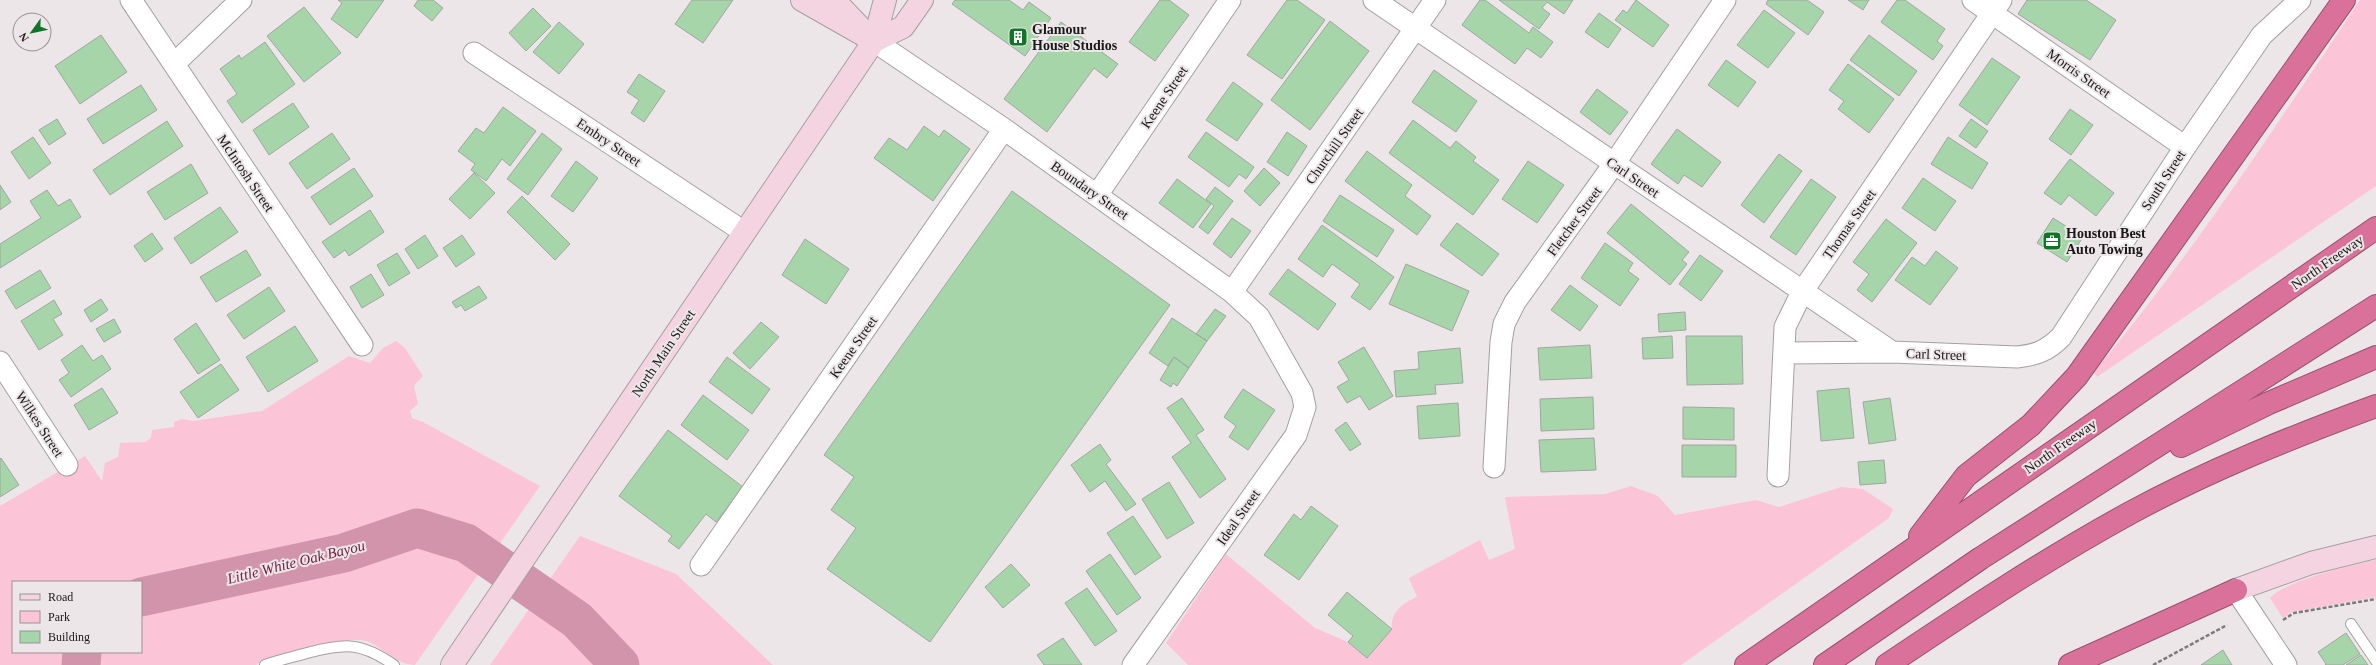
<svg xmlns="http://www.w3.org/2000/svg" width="2376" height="665" font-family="'Times New Roman',serif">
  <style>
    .green { fill: #fcc4d7; fill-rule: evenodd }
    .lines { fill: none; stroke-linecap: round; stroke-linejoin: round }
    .river { stroke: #d294aa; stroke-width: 39 }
    .building { fill: #a5d5a8; stroke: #a1a6a1 }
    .service-casing { stroke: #a69fa1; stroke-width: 12 }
    .minor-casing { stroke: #a69fa1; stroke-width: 23 }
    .secondary-casing { stroke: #a69fa1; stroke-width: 24 }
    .motorway-casing { stroke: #96526c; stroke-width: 24 }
    .path { stroke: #7e797a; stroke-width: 2.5; stroke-dasharray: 4 2; stroke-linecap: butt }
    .service { stroke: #fff; stroke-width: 10 }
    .minor { stroke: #fff; stroke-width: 21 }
    .secondary { stroke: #f4d4e1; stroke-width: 22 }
    .motorway { stroke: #d9719a; stroke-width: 22 }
    .labels { text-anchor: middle; stroke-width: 4; stroke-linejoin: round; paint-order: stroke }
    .poi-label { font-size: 14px; font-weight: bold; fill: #191717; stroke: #ede6e8; text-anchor: start }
    .street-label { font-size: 14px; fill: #191717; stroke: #ede6e8 }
    .water-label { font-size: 15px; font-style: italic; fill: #6c2343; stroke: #ede6e8 }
  </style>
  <rect width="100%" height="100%" fill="#ede6e8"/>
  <path class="green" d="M2360,0H2376V186L2097,377L2094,372C2192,255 2275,127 2360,0Z
    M396,341L405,348L423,376L414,386L418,404L410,411L412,418L423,422L540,486L415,665C398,665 384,649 369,642C350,634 274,653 256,665H0V506L85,456L102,481L105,463L118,457L120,443L145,442L151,438L152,430L174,427V422L182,419L193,421L262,411L349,356L370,363L383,348ZM13,582H141V652H13Z
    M1631,486L1658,496L1675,515L1756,500L1779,507L1841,487L1863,489L1893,509L1889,518L1681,665H1188L1166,643L1226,554L1315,628L1348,642L1367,658L1392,629C1390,612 1403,603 1417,597L1409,578L1480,540L1489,560L1515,549L1505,497L1605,494Z
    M580,536L676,574L773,665H490Z
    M2376,560V597L2291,612L2283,618L2270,598C2285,581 2352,565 2376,560Z"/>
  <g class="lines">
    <path class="river" d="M141,597L344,553L417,528L466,543L577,620L620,665
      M81,665L82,652"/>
  </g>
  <path class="building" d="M338,0H384L357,38L331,19L342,3Z
    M418,0H433L443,8L432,21L414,6Z
    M692,0H733L703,43L675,24Z
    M955,0H1009L1023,10L1029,2L1051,18L1025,56L952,4Z
    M1160,0H1169L1189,15L1155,61L1129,42Z
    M1287,0H1297L1325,20L1282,79L1247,55Z
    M1480,0H1485L1529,33L1533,27L1553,42L1541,58L1527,48L1515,64L1462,25Z
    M1499,0H1573L1564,14L1547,2L1542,8L1550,14L1539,29Z
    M1636,0L1669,25L1653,47L1615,20L1623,10L1627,13Z
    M1768,0H1807L1824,12L1808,35L1766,4Z
    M1848,0H1869L1863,10Z
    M1897,0H1905L1945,29L1937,41L1943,46L1933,60L1881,22Z
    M2027,0H2086L2116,20L2090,60L2018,14Z
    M304,7L341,53L304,82L267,36Z
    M533,8L551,26L526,51L509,33Z
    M1764,10L1795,33L1768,68L1737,45Z
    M1599,13L1621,29L1608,48L1585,32Z
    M1330,21L1369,51L1310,130L1271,100Z
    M559,22L584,44L559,74L533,52Z
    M1061,22L1118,64L1107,78L1094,68L1047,132L1004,99Z
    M101,35L127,72L80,104L55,66Z
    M1869,35L1917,71L1899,96L1850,60Z
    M265,42L295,84L242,123L227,101L237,94L220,69L239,55L241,59Z
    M1992,58L2020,77L1987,125L1959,105Z
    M1726,60L1756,82L1738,107L1708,85Z
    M1848,64L1894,99L1869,133L1838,109L1844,101L1829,90Z
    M1434,70L1477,101L1456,132L1412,102Z
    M639,74L665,91L644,122L631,113L639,100L627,92Z
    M1233,82L1263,104L1237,141L1206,120Z
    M141,85L157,110L103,144L87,119Z
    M1597,89L1628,112L1610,135L1580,112Z
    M293,103L309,127L269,155L253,130Z
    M503,107L536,131L510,166L502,159L486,181L471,170L475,164L458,151L476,128L484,133Z
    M2070,109L2093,125L2071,155L2049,139Z
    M57,119L66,134L49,145L39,130Z
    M1971,119L1988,131L1976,148L1959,136Z
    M1413,120L1450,148L1456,141L1476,157L1473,161L1499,180L1473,215L1389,153Z
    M167,121L183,146L110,195L93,170Z
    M924,126L939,137L944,130L970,149L933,201L874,158L889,138L907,150Z
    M1677,129L1721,162L1702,187L1684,175L1678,184L1651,164Z
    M1206,132L1254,167L1246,179L1239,174L1229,187L1188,157Z
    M1287,132L1307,146L1288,176L1267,162Z
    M332,133L350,159L307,189L289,163Z
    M542,133L562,149L528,195L507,179Z
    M33,137L51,163L29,179L11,152Z
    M1948,137L1988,163L1972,189L1931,164Z
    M1367,151L1412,185L1405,196L1431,216L1417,235L1345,181Z
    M1779,154L1802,171L1764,223L1741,205Z
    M2070,159L2114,193L2096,216L2069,195L2061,205L2044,193Z
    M576,161L598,178L573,212L551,196Z
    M1528,161L1564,185L1537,223L1502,199Z
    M191,164L208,193L165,220L147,192Z
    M354,168L373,196L330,225L311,197Z
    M1264,168L1280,183L1260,206L1244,191Z
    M474,173L495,193L470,219L449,199Z
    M1923,178L1956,201L1935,231L1902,208Z
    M1177,179L1211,204L1193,228L1159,203Z
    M1811,179L1836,197L1796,255L1770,237Z
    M0,185L11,202L0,210Z
    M1215,187L1233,201L1208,234L1199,227L1214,206L1206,199Z
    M47,190L58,206L70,199L81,217L0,268V244L41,218L30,201Z
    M1012,191L1170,305L930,642L827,569L856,528L831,510L854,477L824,455Z
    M1340,195L1394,230L1377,257L1323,221Z
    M522,196L570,244L555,260L507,212Z
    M1631,204L1689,252L1682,260L1687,264L1670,285L1607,233Z
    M220,207L238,232L191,264L174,238Z
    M370,210L384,232L349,256L345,250L334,258L322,242Z
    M1232,218L1251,231L1231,258L1213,244Z
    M2053,218L2083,237L2067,262L2037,243Z
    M1886,219L1917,243L1872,302L1857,290L1869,274L1853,262Z
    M1457,223L1499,254L1482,276L1440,245Z
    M1322,225L1394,277L1370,310L1351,297L1360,284L1332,264L1323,277L1298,259Z
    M152,233L163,249L145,262L134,246Z
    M425,235L438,256L418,269L405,249Z
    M462,235L475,254L456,267L443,248Z
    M805,239L849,269L826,304L782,275Z
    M1605,243L1633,263L1628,271L1639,279L1620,306L1581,278Z
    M246,250L261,275L216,302L200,277Z
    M1936,251L1958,268L1930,305L1895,280L1912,257L1925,266Z
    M397,253L410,273L389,286L377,265Z
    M1700,255L1723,271L1701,301L1679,284Z
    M1406,264L1469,291L1452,331L1389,304Z
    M1288,269L1336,304L1318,330L1269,294Z
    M40,270L51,288L16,309L5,291Z
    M371,274L384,295L362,308L350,287Z
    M1570,285L1598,306L1580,331L1551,310Z
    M479,286L487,298L465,311L461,305L456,308L452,302Z
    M269,287L285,311L244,339L227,315Z
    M101,299L108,310L91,322L84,310Z
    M54,300L62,314L53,319L63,335L39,350L21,321Z
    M1215,309L1226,316L1207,341L1196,334Z
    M1685,312L1686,330L1659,332L1658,314Z
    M1172,318L1207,341L1189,368L1174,357L1168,366L1149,353Z
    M114,319L121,332L104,342L96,329Z
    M761,322L779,337L750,369L733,353Z
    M196,323L220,360L198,374L174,339Z
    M295,326L318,361L268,392L246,357Z
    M1672,336L1673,358L1643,359L1642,338Z
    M1686,336H1742L1743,384L1687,385Z
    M82,345L93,361L102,355L111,369L71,397L59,380L69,373L61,360Z
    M1590,345L1592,378L1540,380L1538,348Z
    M1364,347L1393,396L1369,410L1360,396L1347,403L1337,387L1349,380L1338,362Z
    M1460,348L1463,383L1435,385L1436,394L1396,397L1394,371L1419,369L1418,352Z
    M727,357L770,389L752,414L709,382Z
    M1174,357L1189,368L1177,386L1173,383L1171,387L1160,380Z
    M221,364L239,390L198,418L180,392Z
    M102,388L118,413L89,430L74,405Z
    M1849,388L1854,438L1821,441L1817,391Z
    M1243,389L1275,410L1248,450L1229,437L1236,426L1224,417Z
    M703,395L749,430L727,460L681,425Z
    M1593,397L1594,429L1541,431L1540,399Z
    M1182,398L1204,430L1196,435L1226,479L1200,498L1172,457L1191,443L1167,408Z
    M1890,398L1896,440L1869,444L1863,402Z
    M1458,403L1460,436L1419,439L1417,406Z
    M1683,407L1734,408V440L1683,439Z
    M1346,422L1361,444L1350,451L1335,430Z
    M668,430L743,487L716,522L706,514L679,549L668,541L672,536L619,496Z
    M1594,438L1596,470L1541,472L1539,440Z
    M1100,444L1111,460L1106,464L1136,504L1126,511L1105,481L1090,492L1071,465Z
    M1682,445H1736V477H1682Z
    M1,458L19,485L0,497V459Z
    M1884,460L1886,483L1860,485L1858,462Z
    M1169,482L1194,523L1167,539L1142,499Z
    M1311,506L1338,526L1299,580L1264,555L1294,514L1301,520Z
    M1133,516L1161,557L1135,575L1107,533Z
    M1110,554L1141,598L1117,615L1086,571Z
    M1011,564L1030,585L1003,608L985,587Z
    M1087,588L1117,631L1095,646L1065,603Z
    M1347,592L1392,629L1367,658L1348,642L1353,636L1328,615Z
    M2346,633L2360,654L2343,665H2325L2326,664L2318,652Z
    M1063,638L1082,665H1044L1037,655Z
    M2223,650L2232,665H2201Z
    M2361,655L2368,665H2346Z"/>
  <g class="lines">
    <defs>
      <path id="service" d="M2351,624L2376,661
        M265,665C279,660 293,657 307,653C345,643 361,642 394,665"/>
      <path id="minor" d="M131,0L362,345
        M1374,0L1892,352L2017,357C2036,355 2047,351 2061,337L2185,147L2262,35L2300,0
        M1973,0L2185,147
        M874,41L1004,129L1232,292L1259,317L1302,393L1305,407L1296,435L1133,665
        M474,53L744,232
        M174,64L241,0
        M1097,195L1230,0
        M1232,292L1435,0
        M1784,353L1892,352
        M0,362L67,465
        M1494,467L1501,342L1504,324L1515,302L1614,164L1725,0
        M1778,476L1785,327L1802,292L2001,0
        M701,565L1004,129
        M2236,590L2286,665"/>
      <path id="secondary" d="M802,0L874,41
        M834,0L859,26
        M874,41L903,27L922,0
        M2236,590L2311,563L2376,547
        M452,665L874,41L885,0"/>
      <path id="motorway" d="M2181,446L2269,403L2376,357
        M1920,536L1966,476L2031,425L2077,376L2344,0
        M1746,665L2376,228
        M1825,665L1981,558L2376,306
        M1887,665C1966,612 2046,559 2130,513C2209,470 2292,437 2376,406
        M2070,665L2236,590"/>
    </defs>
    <use href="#service" class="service-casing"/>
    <use href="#minor" class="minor-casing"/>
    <use href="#secondary" class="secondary-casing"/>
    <use href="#motorway" class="motorway-casing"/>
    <path class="path" d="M2283,620L2294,613L2376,599
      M2153,665L2227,625"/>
    <use href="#service" class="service"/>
    <use href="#minor" class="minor"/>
    <use href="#secondary" class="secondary"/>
    <use href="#motorway" class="motorway"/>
  </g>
  <defs>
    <symbol id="building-square" viewBox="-11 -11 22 22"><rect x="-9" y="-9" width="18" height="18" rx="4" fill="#0f7629" stroke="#ede6e8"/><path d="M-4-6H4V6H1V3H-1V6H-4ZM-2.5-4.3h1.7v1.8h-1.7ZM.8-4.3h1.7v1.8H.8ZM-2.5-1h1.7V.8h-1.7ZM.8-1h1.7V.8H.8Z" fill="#fff"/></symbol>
    <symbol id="office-square" viewBox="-11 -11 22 22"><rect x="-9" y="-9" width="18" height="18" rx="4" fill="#0f7629" stroke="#ede6e8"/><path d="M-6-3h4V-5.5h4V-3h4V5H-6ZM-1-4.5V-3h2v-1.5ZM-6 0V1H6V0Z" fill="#fff"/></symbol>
  </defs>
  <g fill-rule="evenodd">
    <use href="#building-square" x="1007" y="26" width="22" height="22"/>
    <use href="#office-square" x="2041" y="230" width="22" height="22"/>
  </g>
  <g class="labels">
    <g class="poi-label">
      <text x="1032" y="34">Glamour<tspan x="1032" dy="16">House Studios</tspan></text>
      <text x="2066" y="238">Houston Best<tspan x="2066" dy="16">Auto Towing</tspan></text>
    </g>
    <g class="street-label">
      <text transform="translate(2079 73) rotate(35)" y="5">Morris Street</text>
      <text transform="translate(1164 97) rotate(-56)" y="5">Keene Street</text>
      <text transform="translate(609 142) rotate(34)" y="5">Embry Street</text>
      <text transform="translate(1334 146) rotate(-55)" y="5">Churchill Street</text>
      <text transform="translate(246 173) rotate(56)" y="5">McIntosh Street</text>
      <text transform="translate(1633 177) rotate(34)" y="5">Carl Street</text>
      <text transform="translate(2163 180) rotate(-57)" y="5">South Street</text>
      <text transform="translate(1090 190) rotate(35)" y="5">Boundary Street</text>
      <text transform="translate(1574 221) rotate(-54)" y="5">Fletcher Street</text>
      <text transform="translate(1849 224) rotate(-55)" y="5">Thomas Street</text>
      <text transform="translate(2327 262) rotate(-35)" y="5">North Freeway</text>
      <text transform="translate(853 347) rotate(-55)" y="5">Keene Street</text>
      <text transform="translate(663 353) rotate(-56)" y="5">North Main Street</text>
      <text transform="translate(1936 354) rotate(2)" y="5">Carl Street</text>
      <text transform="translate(40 424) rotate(57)" y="5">Wilkes Street</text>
      <text transform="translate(2060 446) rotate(-35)" y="5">North Freeway</text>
      <text transform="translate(1238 517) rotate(-55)" y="5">Ideal Street</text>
    </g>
    <g class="water-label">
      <text transform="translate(296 562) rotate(-14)" y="5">Little White Oak Bayou</text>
    </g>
  </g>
  <rect x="12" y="581" width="130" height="72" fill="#ede6e8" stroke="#989394"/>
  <rect x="20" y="594" width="20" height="6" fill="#f4d4e1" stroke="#989394"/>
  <text x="48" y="601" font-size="12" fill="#191717">Road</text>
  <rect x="20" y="611" width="20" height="12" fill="#fcc4d7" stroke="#989394"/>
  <text x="48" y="621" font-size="12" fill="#191717">Park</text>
  <rect x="20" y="631" width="20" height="12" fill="#a5d5a8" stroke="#989394"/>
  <text x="48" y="641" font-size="12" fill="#191717">Building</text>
  <g transform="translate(32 32) rotate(237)"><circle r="19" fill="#ede6e8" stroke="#989394"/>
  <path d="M0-3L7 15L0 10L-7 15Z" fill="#0f7629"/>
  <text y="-6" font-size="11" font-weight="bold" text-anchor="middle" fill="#191717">N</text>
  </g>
</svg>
